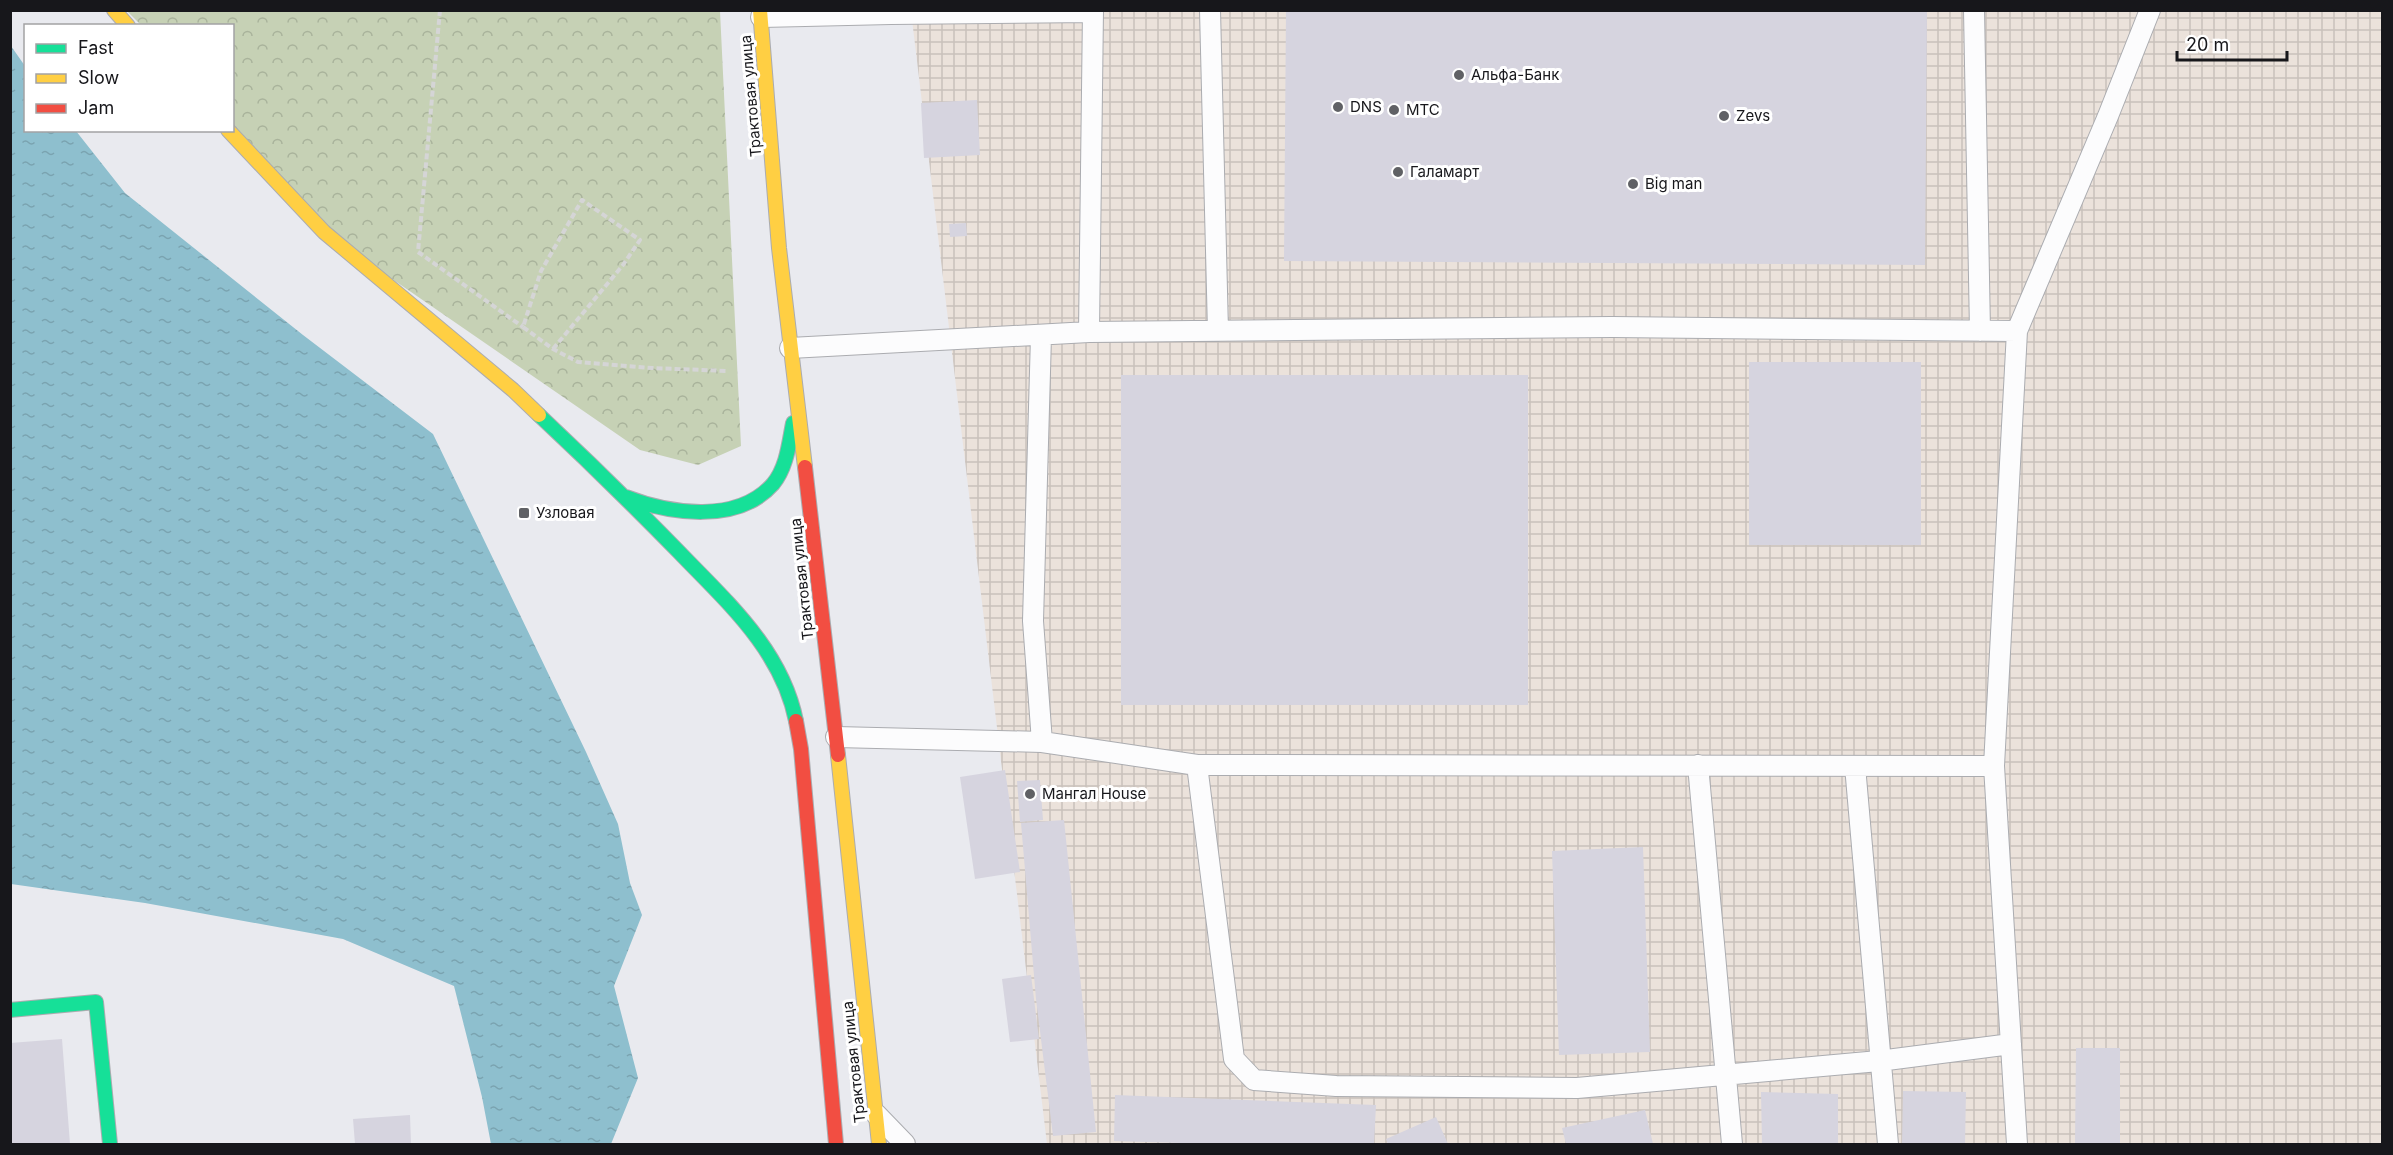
<svg xmlns="http://www.w3.org/2000/svg" width="2393" height="1155" font-family="Inter,sans-serif">
  <style>
    .industrial { fill: url(#industrial-grid) }
    .forest { fill: url(#forest-crowns) }
    .water { fill: url(#water-ripples) }
    .building { fill: #d6d4df }
    .lines { fill: none; stroke-linecap: round; stroke-linejoin: round }
    .lane-casing { stroke: #abacb0; stroke-width: 22 }
    .fast-casing { stroke: #abacb0; stroke-width: 16 }
    .slow-casing { stroke: #abacb0; stroke-width: 16 }
    .jam-casing { stroke: #abacb0; stroke-width: 16 }
    .path { stroke: #d5d5d6; stroke-width: 4; stroke-dasharray: 6 3; stroke-linecap: butt }
    .lane { stroke: #fcfcfd; stroke-width: 20 }
    .fast { stroke: #16e098; stroke-width: 14 }
    .slow { stroke: #ffcf43; stroke-width: 14 }
    .jam { stroke: #f24e42; stroke-width: 14 }
    .poi-dot { fill: #606165; stroke: #fff; stroke-width: 2 }
    .labels { text-anchor: middle; stroke-width: 6; stroke-linejoin: round; paint-order: stroke }
    .poi-label { font-size: 15px; fill: #17171b; stroke: #fff; text-anchor: start }
    .street-label { font-size: 15px; fill: #17171b; stroke: #fff }
  </style>
  <defs>
    <pattern id="industrial-grid" width="8" height="8" patternUnits="userSpaceOnUse" patternTransform="scale(1.5)"><rect width="8" height="8" fill="#ebe2db"/><path d="M0 4h8M4 0v8" fill="none" stroke="#c9c1bb"/></pattern>
    <pattern id="forest-crowns" width="20" height="18" patternUnits="userSpaceOnUse" patternTransform="scale(1.5)"><rect width="20" height="18" fill="#c6d1b5"/><path d="M2 6a3 3 0 1 1 6 0M12 15a3 3 0 1 1 6 0" fill="none" stroke="#a9b39b"/></pattern>
    <pattern id="water-ripples" width="26" height="14" patternUnits="userSpaceOnUse" patternTransform="scale(1.5)"><rect width="26" height="14" fill="#8ebfce"/><path d="M2 4q2-2 4 0t4 0M15 11q2-2 4 0t4 0" fill="none" stroke="#7aa3b0"/></pattern>
  </defs>
  <rect width="100%" height="100%" fill="#e9eaef"/>
  <path class="industrial" d="M911,11H2382V1144H1047Z"/>
  <path class="forest" d="M127,11H720L741,446L698,465L640,450L324,232L233,129L232,26L141,25Z"/>
  <path class="water" d="M11,46L25,66L26,130L76,131L125,193L303,335L433,434L586,752L618,824L630,883L642,915L614,986L638,1078L611,1144H491L482,1097L454,986L343,939L145,903L11,884Z"/>
  <path class="building" d="M1286,10H1927L1925,265L1284,261Z
    M977,100L980,155L924,158L921,103Z
    M966,223L967,236L950,237L949,224Z
    M1749,362H1921V545H1749Z
    M1121,375H1528V705H1121Z
    M1005,770L1020,872L975,879L960,777Z
    M1040,780L1043,820L1020,822L1017,781Z
    M1064,820L1096,1132L1053,1136L1036,999L1021,823Z
    M1643,847L1650,1052L1559,1055L1552,851Z
    M1031,975L1039,1039L1010,1042L1002,979Z
    M62,1039L70,1144H10V1043Z
    M2076,1048H2120V1144H2075Z
    M1903,1091L1966,1092L1965,1144H1902Z
    M1761,1092L1838,1094V1144H1762Z
    M1115,1095L1376,1105L1374,1144H1213L1114,1141Z
    M1645,1110L1653,1144H1566L1562,1128Z
    M410,1115L411,1144H355L353,1119Z
    M1436,1117L1448,1144H1388L1386,1139Z"/>
  <g class="lines">
    <defs>
      <path id="lane" d="M1210,10L1218,331
        M1974,10L1980,331
        M761,17L891,14L1092,12
        M1089,332L1093,10
        M1041,336L1033,621L1042,742
        M790,348L1089,332L1612,327L2017,331
        M836,737L1042,742L1197,765L1994,766
        M1197,765L1234,1059L1254,1080L1336,1086L1577,1088L1879,1061L2011,1044
        M1698,765L1732,1144
        M1855,766L1888,1144
        M876,1114L905,1144
        M2017,1144L1994,766L2017,331L2108,116L2150,10"/>
      <path id="fast" d="M539,415C586,459 633,505 679,552C727,602 782,650 796,721
        M626,497C670,514 738,524 773,484C787,467 789,443 793,423
        M10,1010L96,1002L110,1144"/>
      <path id="slow" d="M114,10L128,26
        M760,10L779,248L805,467
        M228,130L324,232L513,390L539,415
        M838,755L879,1144"/>
      <path id="jam" d="M805,467L838,755
        M796,721L801,749L836,1144"/>
    </defs>
    <use href="#lane" class="lane-casing"/>
    <use href="#fast" class="fast-casing"/>
    <use href="#slow" class="slow-casing"/>
    <use href="#jam" class="jam-casing"/>
    <path class="path" d="M440,10L418,252L523,327
      M553,349L623,265L640,240L582,200L541,271L523,327L553,349L578,362L652,368L728,371"/>
    <use href="#lane" class="lane"/>
    <use href="#fast" class="fast"/>
    <use href="#slow" class="slow"/>
    <use href="#jam" class="jam"/>
  </g>
  <g class="poi-dot">
    <circle cx="1459" cy="75" r="6"/>
    <circle cx="1338" cy="107" r="6"/>
    <circle cx="1394" cy="110" r="6"/>
    <circle cx="1724" cy="116" r="6"/>
    <circle cx="1398" cy="172" r="6"/>
    <circle cx="1633" cy="184" r="6"/>
    <rect x="518" y="507" width="12" height="12" rx="3"/>
    <circle cx="1030" cy="794" r="6"/>
  </g>
  <g class="labels">
    <g class="poi-label">
      <text x="1471" y="80">Альфа-Банк</text>
      <text x="1350" y="112">DNS</text>
      <text x="1406" y="115">МТС</text>
      <text x="1736" y="121">Zevs</text>
      <text x="1410" y="177">Галамарт</text>
      <text x="1645" y="189">Big man</text>
      <text x="536" y="518">Узловая</text>
      <text x="1042" y="799">Мангал House</text>
    </g>
    <g class="street-label">
      <text transform="translate(751 96) rotate(-95)" y="5">Трактовая улица</text>
      <text transform="translate(802 579) rotate(-96)" y="5">Трактовая улица</text>
      <text transform="translate(854 1062) rotate(-96)" y="5">Трактовая улица</text>
    </g>
  </g>
  <rect width="2393" height="1155" fill="none" stroke="#17171b" stroke-width="24"/>
  <rect x="24" y="24" width="210" height="108" fill="#ffffff" stroke="#a2a2a4" stroke-width="1.5"/>
  <rect x="36" y="44" width="30" height="9" fill="#16e098" stroke="#a2a2a4" stroke-width="1.5"/>
  <text x="78" y="54" font-size="18" fill="#17171b">Fast</text>
  <rect x="36" y="74" width="30" height="9" fill="#ffcf43" stroke="#a2a2a4" stroke-width="1.5"/>
  <text x="78" y="84" font-size="18" fill="#17171b">Slow</text>
  <rect x="36" y="104" width="30" height="9" fill="#f24e42" stroke="#a2a2a4" stroke-width="1.5"/>
  <text x="78" y="114" font-size="18" fill="#17171b">Jam</text>
  <path d="M2177 51v9h110v-9" fill="none" stroke="#17171b" stroke-width="3"/>
  <text x="2186" y="51" font-size="18" fill="#17171b" stroke="#ffffff" stroke-width="4.5" paint-order="stroke">20 m</text>
</svg>
